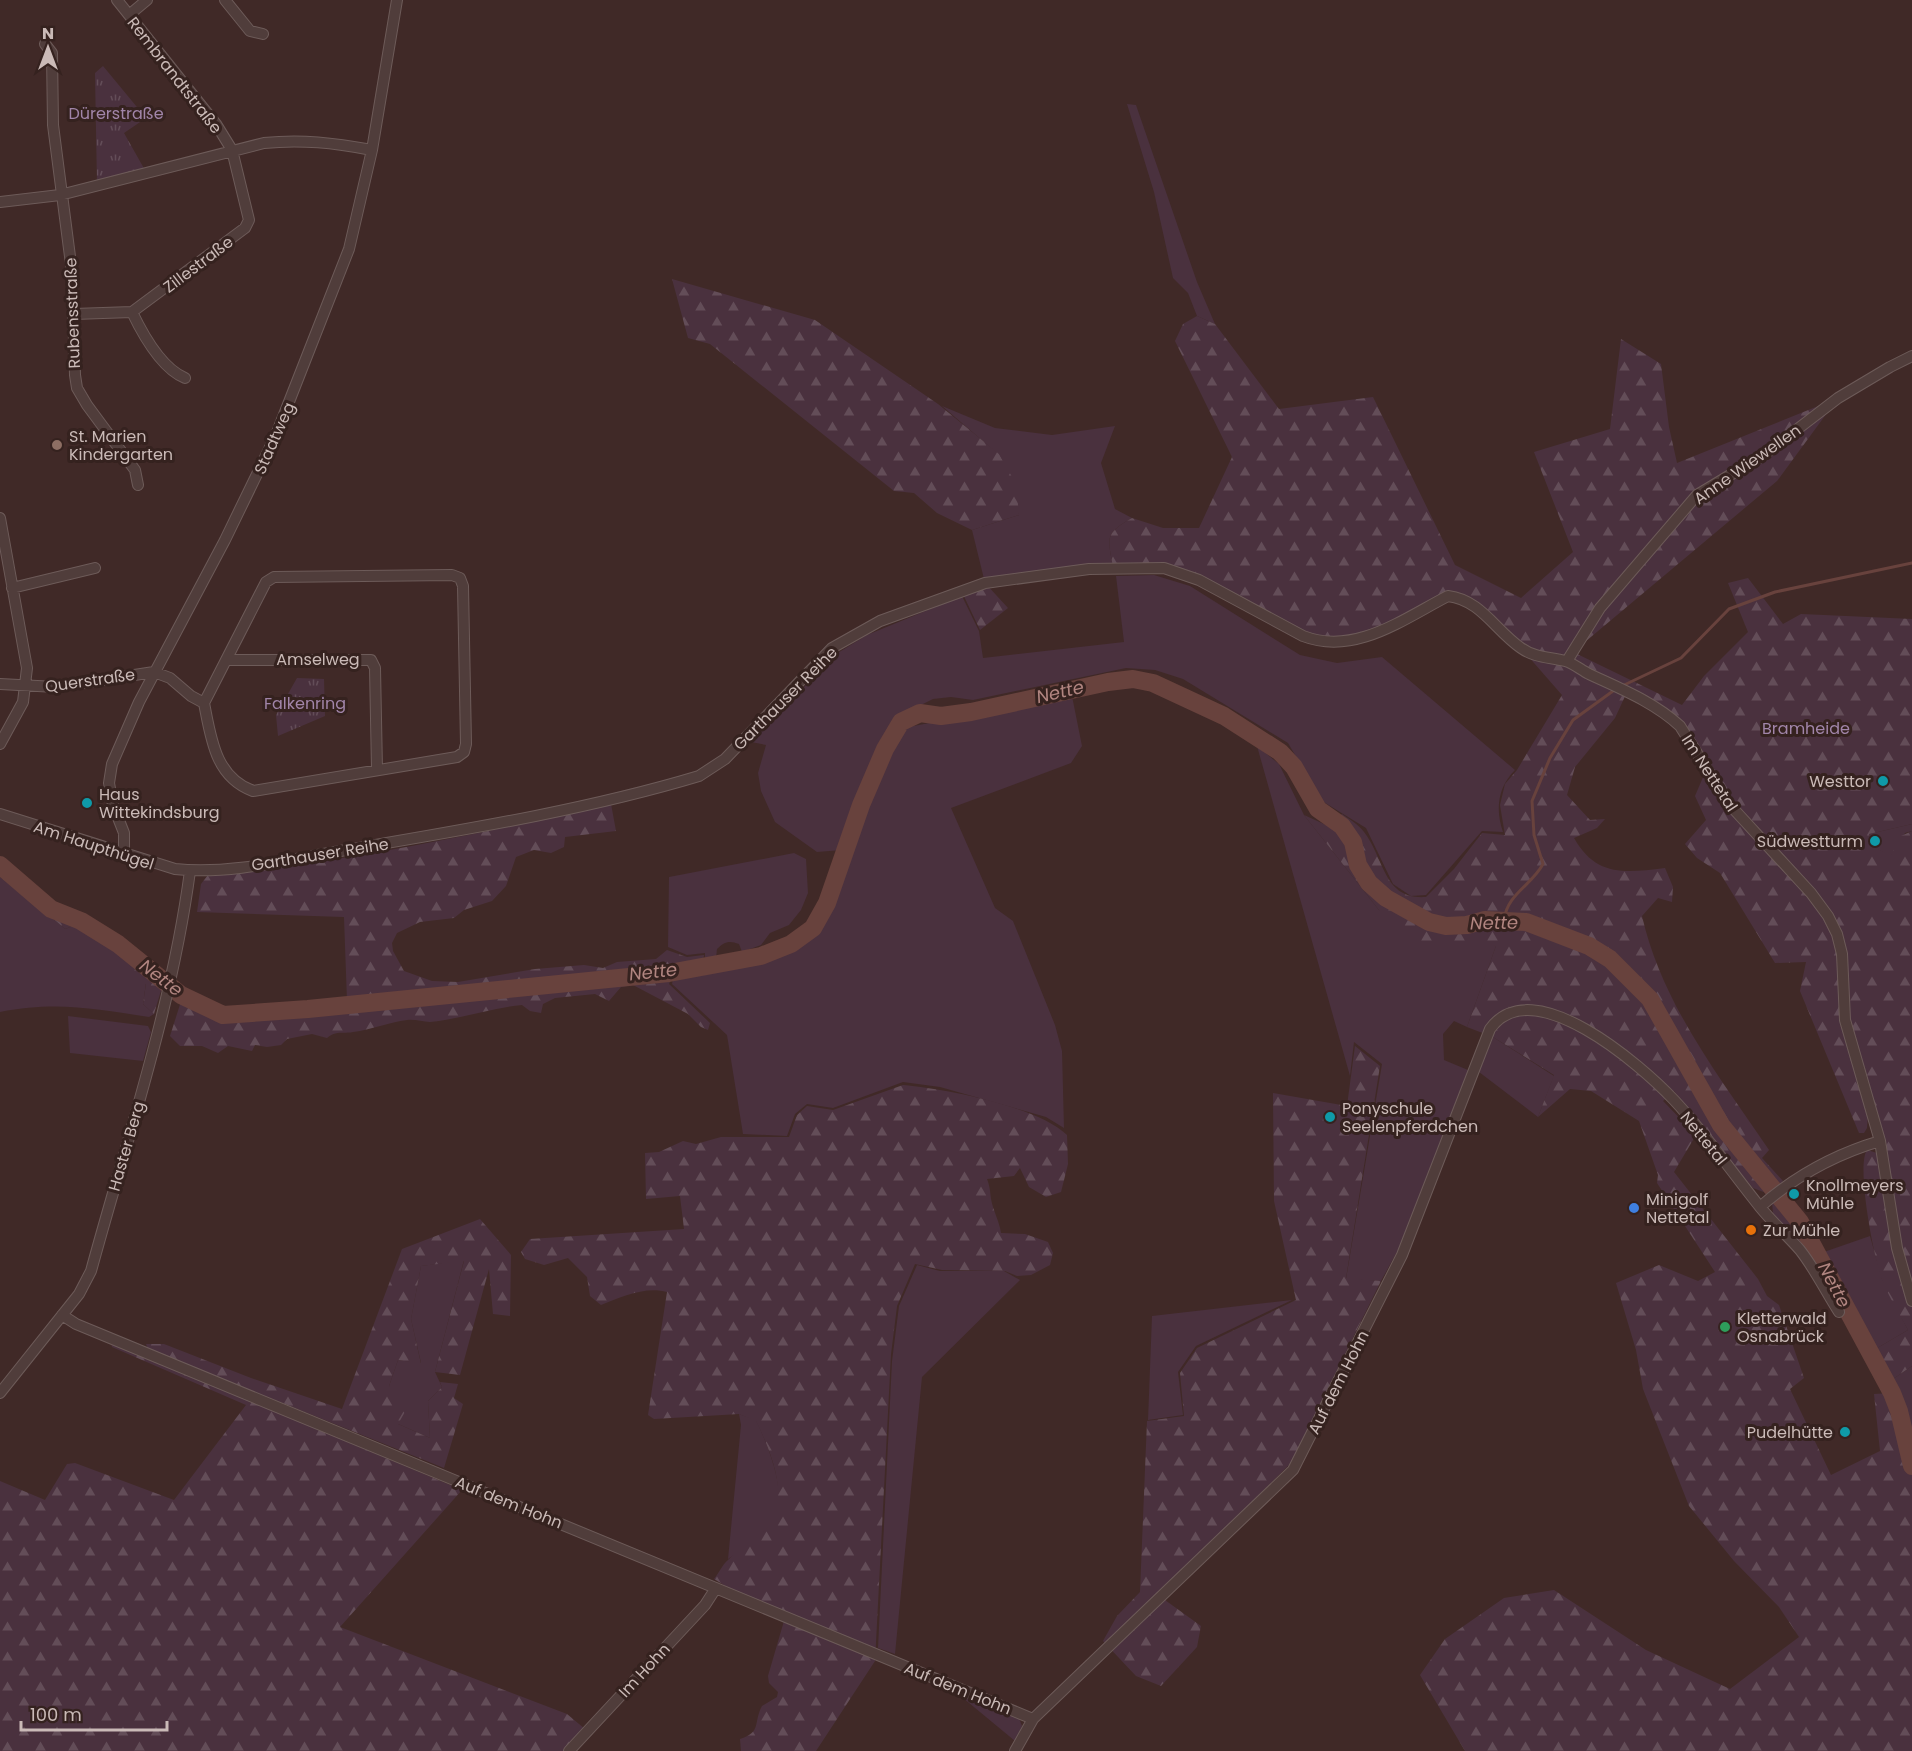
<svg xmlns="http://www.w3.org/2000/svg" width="1912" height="1751" font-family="Poppins,sans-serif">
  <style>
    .green { fill: #4a313e }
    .forest { fill: url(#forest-firs) }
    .park { fill: url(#park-tufts) }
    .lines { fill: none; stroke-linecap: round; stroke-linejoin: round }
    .stream { stroke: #68423d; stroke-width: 3 }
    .river { stroke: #68423d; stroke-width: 18 }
    .minor-casing { stroke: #6d5b59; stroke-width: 12 }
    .minor { stroke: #503d3b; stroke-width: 10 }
    .education-dot { fill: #8d6e63; stroke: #35221f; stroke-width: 2 }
    .culture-dot { fill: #0f9aa8; stroke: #35221f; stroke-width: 2 }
    .shop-dot { fill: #3f7fe0; stroke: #35221f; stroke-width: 2 }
    .food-dot { fill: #e8710a; stroke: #35221f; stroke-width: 2 }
    .leisure-dot { fill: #2e9e5b; stroke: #35221f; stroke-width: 2 }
    .labels { text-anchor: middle; stroke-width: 6; stroke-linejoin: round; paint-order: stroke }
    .street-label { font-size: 16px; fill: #cabab7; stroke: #35221f }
    .park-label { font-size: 16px; fill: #a185a9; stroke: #35221f }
    .poi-label { font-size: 16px; fill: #cabab7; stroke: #35221f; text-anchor: start }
    .water-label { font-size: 18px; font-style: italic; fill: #b18580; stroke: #35221f }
  </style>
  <defs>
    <pattern id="forest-firs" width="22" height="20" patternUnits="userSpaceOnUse" patternTransform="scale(1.5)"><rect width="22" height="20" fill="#4a313e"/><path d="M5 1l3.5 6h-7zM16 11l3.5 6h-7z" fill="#634d58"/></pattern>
    <pattern id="park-tufts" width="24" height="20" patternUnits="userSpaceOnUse" patternTransform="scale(1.5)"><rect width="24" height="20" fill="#4a313e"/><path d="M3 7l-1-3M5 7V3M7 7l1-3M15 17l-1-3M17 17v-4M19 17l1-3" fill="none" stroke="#634d58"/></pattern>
  </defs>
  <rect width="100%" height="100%" fill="#402927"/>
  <path class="green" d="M1127,104L1136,105L1197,282L1215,324L1197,316L1188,293L1173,278L1154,192Z
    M942,406L995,428L1052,435L1115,426L1101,463L1115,509L1132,518C1104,534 1108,538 1113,567L985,583L972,530L1019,515L998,454Z
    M1154,575L1190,586L1300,655L1337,663L1382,657L1515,770C1498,787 1495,809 1503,832L1482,831L1426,895L1411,896L1393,884L1366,828L1322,801L1288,743L1183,679L1155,670L1126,668L973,700L951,697L933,699L895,718L856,805L842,850L817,852L775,822L761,791L758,773L766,745L751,742L836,654L867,635L962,596L979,631L983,658L1124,642L1116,576Z
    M1072,696L1082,746L1071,763L951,808L995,908L1013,921L1055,1025L1062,1051L1064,1128L1046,1117L940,1087L903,1082L833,1108L807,1104L795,1114L787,1136L743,1134L727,1035L672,984L673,979C716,971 772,968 806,937C813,931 818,923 824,916L896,735L903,728Z
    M1257,746L1279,764L1304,815L1379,910L1496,946L1467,1027L1454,1021L1443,1034L1444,1060L1468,1070L1398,1250L1381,1281L1346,1279L1382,1064L1354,1042L1350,1076Z
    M1912,824V831L1905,833L1891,856L1871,846L1869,834Z
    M794,853L806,859L808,893L801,910L789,925L770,933L761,945L742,952L739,944C729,940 724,942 717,949L716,958L705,960V953L687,955L668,947L669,877Z
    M0,877L40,907L65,929L78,924L131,962L146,983L143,1004L154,1014L149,1017C93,1009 58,1001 0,1012Z
    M68,1016L148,1026L151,1032L143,1061L70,1053Z
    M1493,1037L1554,1076L1538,1117L1479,1072Z
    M1775,1200L1797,1224L1885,1385L1882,1387L1803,1248L1773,1213L1772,1203Z
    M1870,1236L1882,1279L1908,1330L1874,1350L1821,1253Z
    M464,1260L435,1372L442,1387L428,1401L430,1438L398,1424L389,1386L398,1360L421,1363L411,1319L421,1266Z
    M917,1265L940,1271H1004L1020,1280L922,1377L895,1654L878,1648L892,1361L899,1306Z
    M1292,1300L1196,1346L1178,1372L1183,1415L1148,1420L1152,1316Z
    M1912,1366V1466L1896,1392L1890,1381Z
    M739,1414L756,1420C767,1443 789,1495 774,1519C763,1537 745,1548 728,1559L741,1425Z
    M957,1693L1019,1718L1022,1726L1015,1741Z"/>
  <path class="forest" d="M672,279L815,320L938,404L999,454L1016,484L1019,515L972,530L937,513L914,493L894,491L710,344L688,338Z
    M1197,316L1215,324L1279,409L1373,397L1455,565L1521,598L1573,552L1534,452L1610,429L1621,339L1661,364L1669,427L1677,463L1838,398L1777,481L1573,652L1682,705L1704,676L1748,632L1728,583L1748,578L1783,624L1801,614L1912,619V824L1869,834L1871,846L1891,855L1901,836L1912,831V1366L1890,1381L1874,1350L1908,1330C1899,1313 1889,1297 1882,1280C1874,1259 1856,1166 1867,1150L1877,1153L1885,1141L1878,1113L1868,1115L1867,1128L1864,1133H1859L1800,991L1806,962L1775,963L1720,873L1697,858L1685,844L1706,820L1695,796L1707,768L1680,726L1627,692L1615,718L1575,767L1567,795L1590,820L1605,819L1597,828L1574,838C1596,877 1625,873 1665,868L1673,887L1672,902L1658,898L1642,916C1662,1004 1719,1076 1769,1150L1762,1158L1783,1181L1769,1194L1753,1188L1674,1091L1663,1101L1696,1135L1674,1172L1758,1279L1767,1296L1779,1305L1804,1378L1790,1389L1831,1475L1880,1451L1874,1394L1892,1393L1899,1411L1912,1466V1751H1465L1420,1675L1445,1639L1504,1598L1554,1590L1646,1650L1730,1689L1799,1637L1779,1607L1734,1561L1689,1506L1643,1389L1636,1350L1616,1283L1659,1265L1698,1281L1715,1272L1657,1183L1658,1175L1639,1121L1591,1091L1570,1089L1538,1117L1554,1075L1493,1037L1467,1027L1496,946L1415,941L1379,910L1304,815L1326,825L1342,814C1349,819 1359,825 1364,832C1385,859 1383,900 1426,897L1454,869L1482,833L1505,835L1500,805L1505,784L1517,770L1562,695L1520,647L1480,610L1448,596L1375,634L1318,642L1183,572L1113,567C1108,538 1104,534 1132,518L1163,528H1199L1232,457L1175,341L1183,324Z
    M985,583L1008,608L980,630L961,590Z
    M611,804L616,831L565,837L564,847L551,853L534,850L516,857L506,886L492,901L464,910L454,918L420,922L397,933L392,943L393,951L404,971L432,981L458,982L535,969L584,965L603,968L617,962L656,959L667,950L687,957L704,955L703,961L671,979L669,984L710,1023L708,1030L701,1027L688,1014L633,985L621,987L609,1001L595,994L555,998L543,1004L541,1013L530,1011L522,1005C491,1008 461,1019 430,1022C423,1022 415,1019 407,1020C389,1022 371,1030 353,1032C342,1034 336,1030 327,1038L312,1034L287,1039L281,1045L267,1047L255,1045L252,1051L228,1046L218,1053L202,1046H180L170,1036L184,992L224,1011L306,1006L347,1000L344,917L197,912L201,884L208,875C344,863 478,834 611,804Z
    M0,859L54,905L74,912L112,936L165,977L154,1014L143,1004L146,984L132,977L131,962L78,924L65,929L40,907L0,877Z
    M1355,1046L1380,1066L1346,1278L1381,1281L1291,1463L1158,1595L1201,1626L1197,1647L1161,1686L1136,1676L1103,1641L1117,1616L1140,1592L1147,1421L1184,1416L1180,1373L1197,1348L1296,1300L1274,1201L1273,1093L1347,1106Z
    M903,1085C945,1089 1037,1106 1067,1135L1068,1164L1061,1192L1046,1197L1029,1187L1020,1168L1014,1176L987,1179C990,1187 990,1191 991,1199C993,1211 999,1220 1001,1233L1025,1234L1048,1242L1053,1253L1050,1265L1031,1275L1017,1276L1005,1271L942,1270L915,1264L897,1306L891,1354L875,1661L816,1751H741L740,1739C762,1732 753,1723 762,1706L777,1697L778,1692L769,1683L768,1676L784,1621L714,1579C719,1573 722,1565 728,1560C737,1550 751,1544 761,1534C794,1505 772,1454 756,1421L739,1414L654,1419L648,1415L667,1292C645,1286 621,1297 601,1305L590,1296L587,1277L568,1258L544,1265L525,1259L521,1252L530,1239L684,1229L680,1196L646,1199L645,1153L659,1152L683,1141L696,1144L721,1137H789L797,1115L807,1106L833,1110Z
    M480,1219L511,1255L510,1316L493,1314L489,1269L460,1375L435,1372L464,1261L421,1266L411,1319L421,1364L398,1360L389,1386L399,1394L406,1410L398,1424L430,1438L428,1401L442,1387L440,1382L458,1384L454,1398L463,1404L444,1468L148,1349L146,1344H164L251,1378L342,1409L402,1249Z
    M111,1343L462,1490L340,1627L567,1714L585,1729L564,1751H0V1481L45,1500L67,1464L75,1463L174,1500L246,1405L112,1347Z"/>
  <path class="park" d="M103,66L146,118L124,133L146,172L97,184L95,73Z
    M297,678L324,679L325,716L278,736L276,715Z"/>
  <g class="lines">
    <path class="stream" d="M1622,686L1681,658L1729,609L1775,592L1912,563
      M1504,920C1507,894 1532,885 1543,864L1534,835L1532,801L1550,758L1573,720L1613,691"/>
    <path class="river" d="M0,865L51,909L81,921L118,944L181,995L223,1015L308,1009L669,973L761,956L791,944L813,928L827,903L861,805L885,749L901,722L920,713L941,716L971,712L1108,682L1133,679L1153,683L1224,716L1280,752L1294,767L1318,809L1342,826L1353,842L1358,865L1369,883L1386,898L1429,922L1446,926L1467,925L1485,920L1526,922L1589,946L1610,959L1650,999L1721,1125L1800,1222L1892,1393L1899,1411L1912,1466"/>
    <defs>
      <path id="minor" d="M225,0L250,31L263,34
        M129,15L147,0
        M45,44L52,53L53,125L72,272L75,375L77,388L87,405L135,470L138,485
        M0,202L60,195L264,143C302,139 334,143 372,150
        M132,312C143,335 161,368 185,378
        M74,314L132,312L245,228L249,220L232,150L216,124L117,0
        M0,518L27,668L23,702L0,744
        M12,588L95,568
        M228,660H371L375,668L377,769
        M1567,661L1600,608L1697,495L1765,454L1838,398L1890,367L1912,356
        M0,684L56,687L154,672L170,678L191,696L204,703L266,582L274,577L452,575L460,578L463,586L466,744L464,752L457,757L253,791C215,777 211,738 204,703
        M0,814L175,869C231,875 291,859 346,850C463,830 586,810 699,776L725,759L832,648L880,621L985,583L1089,569L1164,568L1199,580L1303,636C1355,656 1403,619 1448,596C1481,600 1495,630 1521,648C1535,658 1550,657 1565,661C1573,663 1581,670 1589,674C1621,689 1654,702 1680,726L1729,804L1811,893L1828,916L1837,934L1842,954L1845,1020L1880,1141L1897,1248L1912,1301
        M124,855V833L113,805L109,783L112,764L139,702L225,540L276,435L349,249L372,150L397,0
        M1760,1207C1794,1177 1836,1154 1880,1141
        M62,1315L76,1324L1033,1719
        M0,1393L79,1294L91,1271C127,1139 172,1007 190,871
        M569,1751L705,1605L716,1588
        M1015,1751L1033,1719L1293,1470L1402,1255L1490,1029C1532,970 1641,1065 1674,1100C1705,1133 1731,1171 1760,1207C1772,1222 1787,1235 1800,1250C1815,1269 1826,1292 1839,1312"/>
    </defs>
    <use href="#minor" class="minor-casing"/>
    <use href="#minor" class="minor"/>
  </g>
  <circle class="education-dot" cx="57" cy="445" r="6"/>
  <g class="culture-dot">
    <circle cx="1883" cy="781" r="6"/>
    <circle cx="87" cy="803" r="6"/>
    <circle cx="1875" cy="841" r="6"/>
    <circle cx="1330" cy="1117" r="6"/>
    <circle cx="1794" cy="1194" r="6"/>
    <circle cx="1845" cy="1432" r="6"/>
  </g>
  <circle class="shop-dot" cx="1634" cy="1208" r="6"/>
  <circle class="food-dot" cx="1751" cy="1230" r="6"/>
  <circle class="leisure-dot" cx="1725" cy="1327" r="6"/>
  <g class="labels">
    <g class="street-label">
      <text transform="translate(175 75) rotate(52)" y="6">Rembrandtstraße</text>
      <text transform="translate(198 264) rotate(-37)" y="6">Zillestraße</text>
      <text transform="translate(72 313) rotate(-92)" y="6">Rubensstraße</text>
      <text transform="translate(274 438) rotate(-66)" y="6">Stadtweg</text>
      <text transform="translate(1747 464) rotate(-35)" y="6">Anne Wiewellen</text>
      <text x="318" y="665">Amselweg</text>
      <text transform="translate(90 680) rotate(-8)" y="6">Querstraße</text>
      <text transform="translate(785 698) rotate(-45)" y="6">Garthauser Reihe</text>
      <text transform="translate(1710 773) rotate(57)" y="6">Im Nettetal</text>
      <text transform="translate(94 845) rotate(18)" y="6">Am Haupthügel</text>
      <text transform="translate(320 854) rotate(-9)" y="6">Garthauser Reihe</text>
      <text transform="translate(1704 1138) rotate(51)" y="6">Nettetal</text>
      <text transform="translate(126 1146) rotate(-74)" y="6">Haster Berg</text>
      <text transform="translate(1338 1382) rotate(-63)" y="6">Auf dem Hohn</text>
      <text transform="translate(509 1502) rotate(22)" y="6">Auf dem Hohn</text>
      <text transform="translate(644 1670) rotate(-47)" y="6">Im Hohn</text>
      <text transform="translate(958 1688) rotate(22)" y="6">Auf dem Hohn</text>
    </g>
    <g class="park-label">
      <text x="116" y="119">Dürerstraße</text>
      <text x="305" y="709">Falkenring</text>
      <text x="1806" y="734">Bramheide</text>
    </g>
    <g class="poi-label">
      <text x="69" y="442">St. Marien<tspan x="69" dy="18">Kindergarten</tspan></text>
      <text x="1871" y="787" text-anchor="end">Westtor</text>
      <text x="99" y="800">Haus<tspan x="99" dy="18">Wittekindsburg</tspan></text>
      <text x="1863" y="847" text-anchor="end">Südwestturm</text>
      <text x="1342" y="1114">Ponyschule<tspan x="1342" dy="18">Seelenpferdchen</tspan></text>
      <text x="1806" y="1191">Knollmeyers<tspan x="1806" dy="18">Mühle</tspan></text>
      <text x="1646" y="1205">Minigolf<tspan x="1646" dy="18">Nettetal</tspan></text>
      <text x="1763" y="1236">Zur Mühle</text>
      <text x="1737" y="1324">Kletterwald<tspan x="1737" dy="18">Osnabrück</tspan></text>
      <text x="1833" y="1438" text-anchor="end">Pudelhütte</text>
    </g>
    <g class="water-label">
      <text transform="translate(1060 692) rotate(-13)" y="6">Nette</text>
      <text transform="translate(1494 923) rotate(-1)" y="6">Nette</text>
      <text transform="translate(653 972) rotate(-6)" y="6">Nette</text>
      <text transform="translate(161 978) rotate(37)" y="6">Nette</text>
      <text transform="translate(1834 1285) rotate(62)" y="6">Nette</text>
    </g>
  </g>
  <g transform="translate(48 48)" stroke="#35221f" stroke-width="4.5" paint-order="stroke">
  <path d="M0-4.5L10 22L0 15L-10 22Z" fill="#cabab7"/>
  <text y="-9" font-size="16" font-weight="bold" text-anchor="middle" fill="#cabab7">N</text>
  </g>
  <path d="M21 1721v9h146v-9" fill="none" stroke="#cabab7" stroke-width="3"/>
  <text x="30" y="1721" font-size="18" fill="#cabab7" stroke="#35221f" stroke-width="4.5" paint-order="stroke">100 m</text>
</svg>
